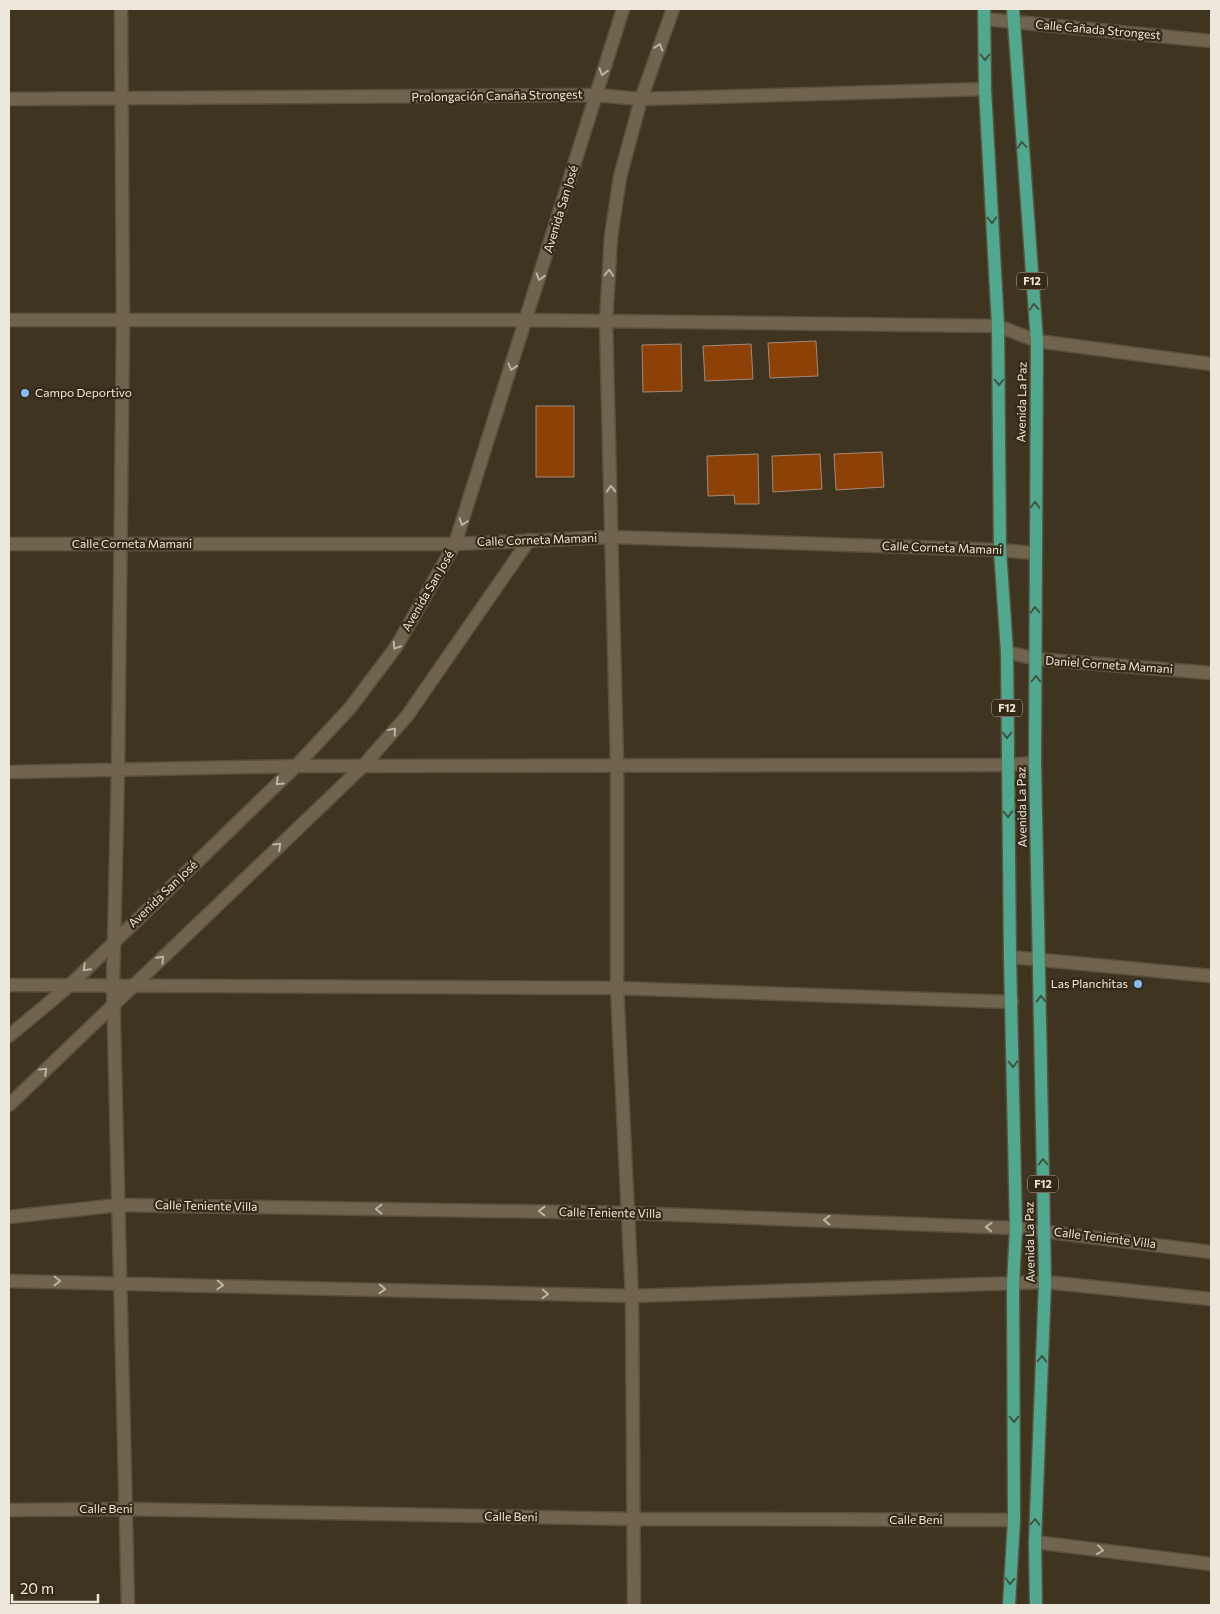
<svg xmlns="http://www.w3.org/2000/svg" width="1220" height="1614" font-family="Commissioner,sans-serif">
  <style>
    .building { fill: #8d4106; stroke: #a3897c }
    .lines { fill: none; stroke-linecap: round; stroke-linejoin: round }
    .minor-casing { stroke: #5a503e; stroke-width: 15 }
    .major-casing { stroke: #5a503e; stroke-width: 15 }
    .minor { stroke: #71644e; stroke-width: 12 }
    .major { stroke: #50a98e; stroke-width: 12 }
    .oneway { stroke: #bcb3a3 }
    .oneway2 { stroke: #3e563f }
    .poi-dot { fill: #89bafc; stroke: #352a15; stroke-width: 2 }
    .labels { text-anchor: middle; stroke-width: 4.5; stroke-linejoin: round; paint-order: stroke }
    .shield { fill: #352a15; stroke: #b6aea0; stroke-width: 1 }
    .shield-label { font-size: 11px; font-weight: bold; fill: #eee7db }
    .street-label { font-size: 12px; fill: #eee7db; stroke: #352a15 }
    .poi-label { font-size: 12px; fill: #eee7db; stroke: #352a15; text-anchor: start }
  </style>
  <rect width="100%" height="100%" fill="#3f341f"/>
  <path class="building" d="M816,341L818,376L770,378L768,343Z
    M681,344L682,391L643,392L642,345Z
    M751,344L753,379L705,381L703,346Z
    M536,406H574V477H536Z
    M882,452L884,487L836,490L834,454Z
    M758,454L759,504H735L734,495L708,496L707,456Z
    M820,454L822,489L773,492L772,456Z"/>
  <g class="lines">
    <defs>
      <path id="minor" d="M121,9L123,322L118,771L113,984L128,1605
        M984,19L1211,41
        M9,99L596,95L641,99L985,89
        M9,320H526L998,326L1037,341L1211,364
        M9,544H455L612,537L1000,550L1034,553
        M1007,652L1036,659L1211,673
        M9,772L296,766L1007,765L1035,763
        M1010,957L1211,976
        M9,985L617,988L1012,1002
        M9,1036L69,986L296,766L350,708L396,647L455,544L623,9
        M9,1105L363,766L407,716L529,540
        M9,1217L119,1205L629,1213L1016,1228L1211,1252
        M9,1281L632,1296L1045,1282L1211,1299
        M9,1510L124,1509L632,1519L1014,1520
        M1035,1542L1211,1564
        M634,1605L632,1296L617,988V765L606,322L611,237L620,177L641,99L673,9"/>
      <path id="major" d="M984,9L985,89L998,326L1000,550L1007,652L1010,957L1016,1228L1013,1284L1014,1520L1009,1605
        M1013,9L1037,341L1035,763L1045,1282L1035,1542L1036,1605"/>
    </defs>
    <use href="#minor" class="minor-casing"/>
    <use href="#major" class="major-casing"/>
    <use href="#minor" class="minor"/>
    <use href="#major" class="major"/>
  </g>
  <defs><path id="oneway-chevron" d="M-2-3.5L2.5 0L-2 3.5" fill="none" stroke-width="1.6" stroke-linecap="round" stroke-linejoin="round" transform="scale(1.25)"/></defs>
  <g class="oneway">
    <use href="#oneway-chevron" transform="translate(659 47) rotate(-71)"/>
    <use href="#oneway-chevron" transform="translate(603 72) rotate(106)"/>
    <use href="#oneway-chevron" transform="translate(609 273) rotate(-86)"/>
    <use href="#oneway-chevron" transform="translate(540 277) rotate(107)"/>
    <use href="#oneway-chevron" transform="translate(512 367) rotate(107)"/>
    <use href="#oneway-chevron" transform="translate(611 489) rotate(-92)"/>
    <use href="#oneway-chevron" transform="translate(463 522) rotate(108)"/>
    <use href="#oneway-chevron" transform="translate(396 646) rotate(123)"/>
    <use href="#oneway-chevron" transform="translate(393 731) rotate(-49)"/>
    <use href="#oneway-chevron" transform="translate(279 782) rotate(136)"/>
    <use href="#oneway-chevron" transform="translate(278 846) rotate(-43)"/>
    <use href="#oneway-chevron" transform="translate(161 959) rotate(-46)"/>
    <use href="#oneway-chevron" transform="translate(86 968) rotate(135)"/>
    <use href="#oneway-chevron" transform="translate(44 1071) rotate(-43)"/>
    <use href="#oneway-chevron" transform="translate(379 1209) rotate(-179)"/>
    <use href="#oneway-chevron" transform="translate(542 1211) rotate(-179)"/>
    <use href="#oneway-chevron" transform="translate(827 1220) rotate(-178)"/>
    <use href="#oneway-chevron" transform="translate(989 1227) rotate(-178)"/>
    <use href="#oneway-chevron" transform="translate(57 1281) rotate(1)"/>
    <use href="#oneway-chevron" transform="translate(220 1285) rotate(2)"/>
    <use href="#oneway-chevron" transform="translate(382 1289) rotate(2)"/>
    <use href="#oneway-chevron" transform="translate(545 1294) rotate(2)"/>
    <use href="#oneway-chevron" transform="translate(1100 1550) rotate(7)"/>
  </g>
  <g class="oneway2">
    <use href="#oneway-chevron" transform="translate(985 57) rotate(89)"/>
    <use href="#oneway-chevron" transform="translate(1022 145) rotate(-94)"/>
    <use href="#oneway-chevron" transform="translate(992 220) rotate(87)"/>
    <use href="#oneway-chevron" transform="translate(1034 307) rotate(-94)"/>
    <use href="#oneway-chevron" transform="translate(999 382) rotate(90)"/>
    <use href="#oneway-chevron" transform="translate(1035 505) rotate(-89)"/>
    <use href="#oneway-chevron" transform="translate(1035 610) rotate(-91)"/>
    <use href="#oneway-chevron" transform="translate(1036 679) rotate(-89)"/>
    <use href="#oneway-chevron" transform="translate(1007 735) rotate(90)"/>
    <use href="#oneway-chevron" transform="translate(1008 814) rotate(89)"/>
    <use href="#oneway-chevron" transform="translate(1041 999) rotate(-91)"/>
    <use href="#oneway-chevron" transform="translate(1013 1064) rotate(89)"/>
    <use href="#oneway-chevron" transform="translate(1043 1162) rotate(-91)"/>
    <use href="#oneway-chevron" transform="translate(1042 1359) rotate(-88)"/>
    <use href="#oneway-chevron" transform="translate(1014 1419) rotate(90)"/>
    <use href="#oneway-chevron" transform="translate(1035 1522) rotate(-88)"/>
    <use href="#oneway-chevron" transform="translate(1010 1581) rotate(93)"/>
  </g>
  <g class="poi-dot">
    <circle cx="25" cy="393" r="5"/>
    <circle cx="1138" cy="984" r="5"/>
  </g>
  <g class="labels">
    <g class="shield">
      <rect x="1017" y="272.5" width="30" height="17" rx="4"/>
      <rect x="992" y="699.5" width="30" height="17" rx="4"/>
      <rect x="1028" y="1175.5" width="30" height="17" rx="4"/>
    </g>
    <g class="shield-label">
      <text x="1032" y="285">F12</text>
      <text x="1007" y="712">F12</text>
      <text x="1043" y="1188">F12</text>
    </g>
    <g class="street-label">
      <text transform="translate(1098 30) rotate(5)" y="4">Calle Cañada Strongest</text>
      <text transform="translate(497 96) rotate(-1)" y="4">Prolongación Canaña Strongest</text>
      <text transform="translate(561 209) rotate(-73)" y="4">Avenida San José</text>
      <text transform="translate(1022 402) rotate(-89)" y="4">Avenida La Paz</text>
      <text transform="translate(537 540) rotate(-2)" y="4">Calle Corneta Mamani</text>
      <text x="132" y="548">Calle Corneta Mamani</text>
      <text transform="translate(942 548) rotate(2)" y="4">Calle Corneta Mamani</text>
      <text transform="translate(428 591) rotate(-60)" y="4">Avenida San José</text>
      <text transform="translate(1109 665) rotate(4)" y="4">Daniel Corneta Mamani</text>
      <text transform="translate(1022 807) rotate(-91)" y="4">Avenida La Paz</text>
      <text transform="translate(163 894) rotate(-44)" y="4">Avenida San José</text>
      <text transform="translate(206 1206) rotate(1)" y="4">Calle Teniente Villa</text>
      <text transform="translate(610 1213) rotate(1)" y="4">Calle Teniente Villa</text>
      <text transform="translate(1105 1238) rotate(7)" y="4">Calle Teniente Villa</text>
      <text transform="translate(1030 1242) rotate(-91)" y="4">Avenida La Paz</text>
      <text x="106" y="1513">Calle Beni</text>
      <text transform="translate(511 1517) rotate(1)" y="4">Calle Beni</text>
      <text x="916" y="1524">Calle Beni</text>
    </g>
    <g class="poi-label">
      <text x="35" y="397">Campo Deportivo</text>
      <text x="1128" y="988" text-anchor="end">Las Planchitas</text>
    </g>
  </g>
  <rect width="1220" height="1614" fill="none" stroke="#eee7db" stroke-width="20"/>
  <path d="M12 1594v8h86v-8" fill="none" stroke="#eee7db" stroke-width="2.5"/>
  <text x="20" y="1594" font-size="15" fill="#eee7db" stroke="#352a15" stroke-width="4" paint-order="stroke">20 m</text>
</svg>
